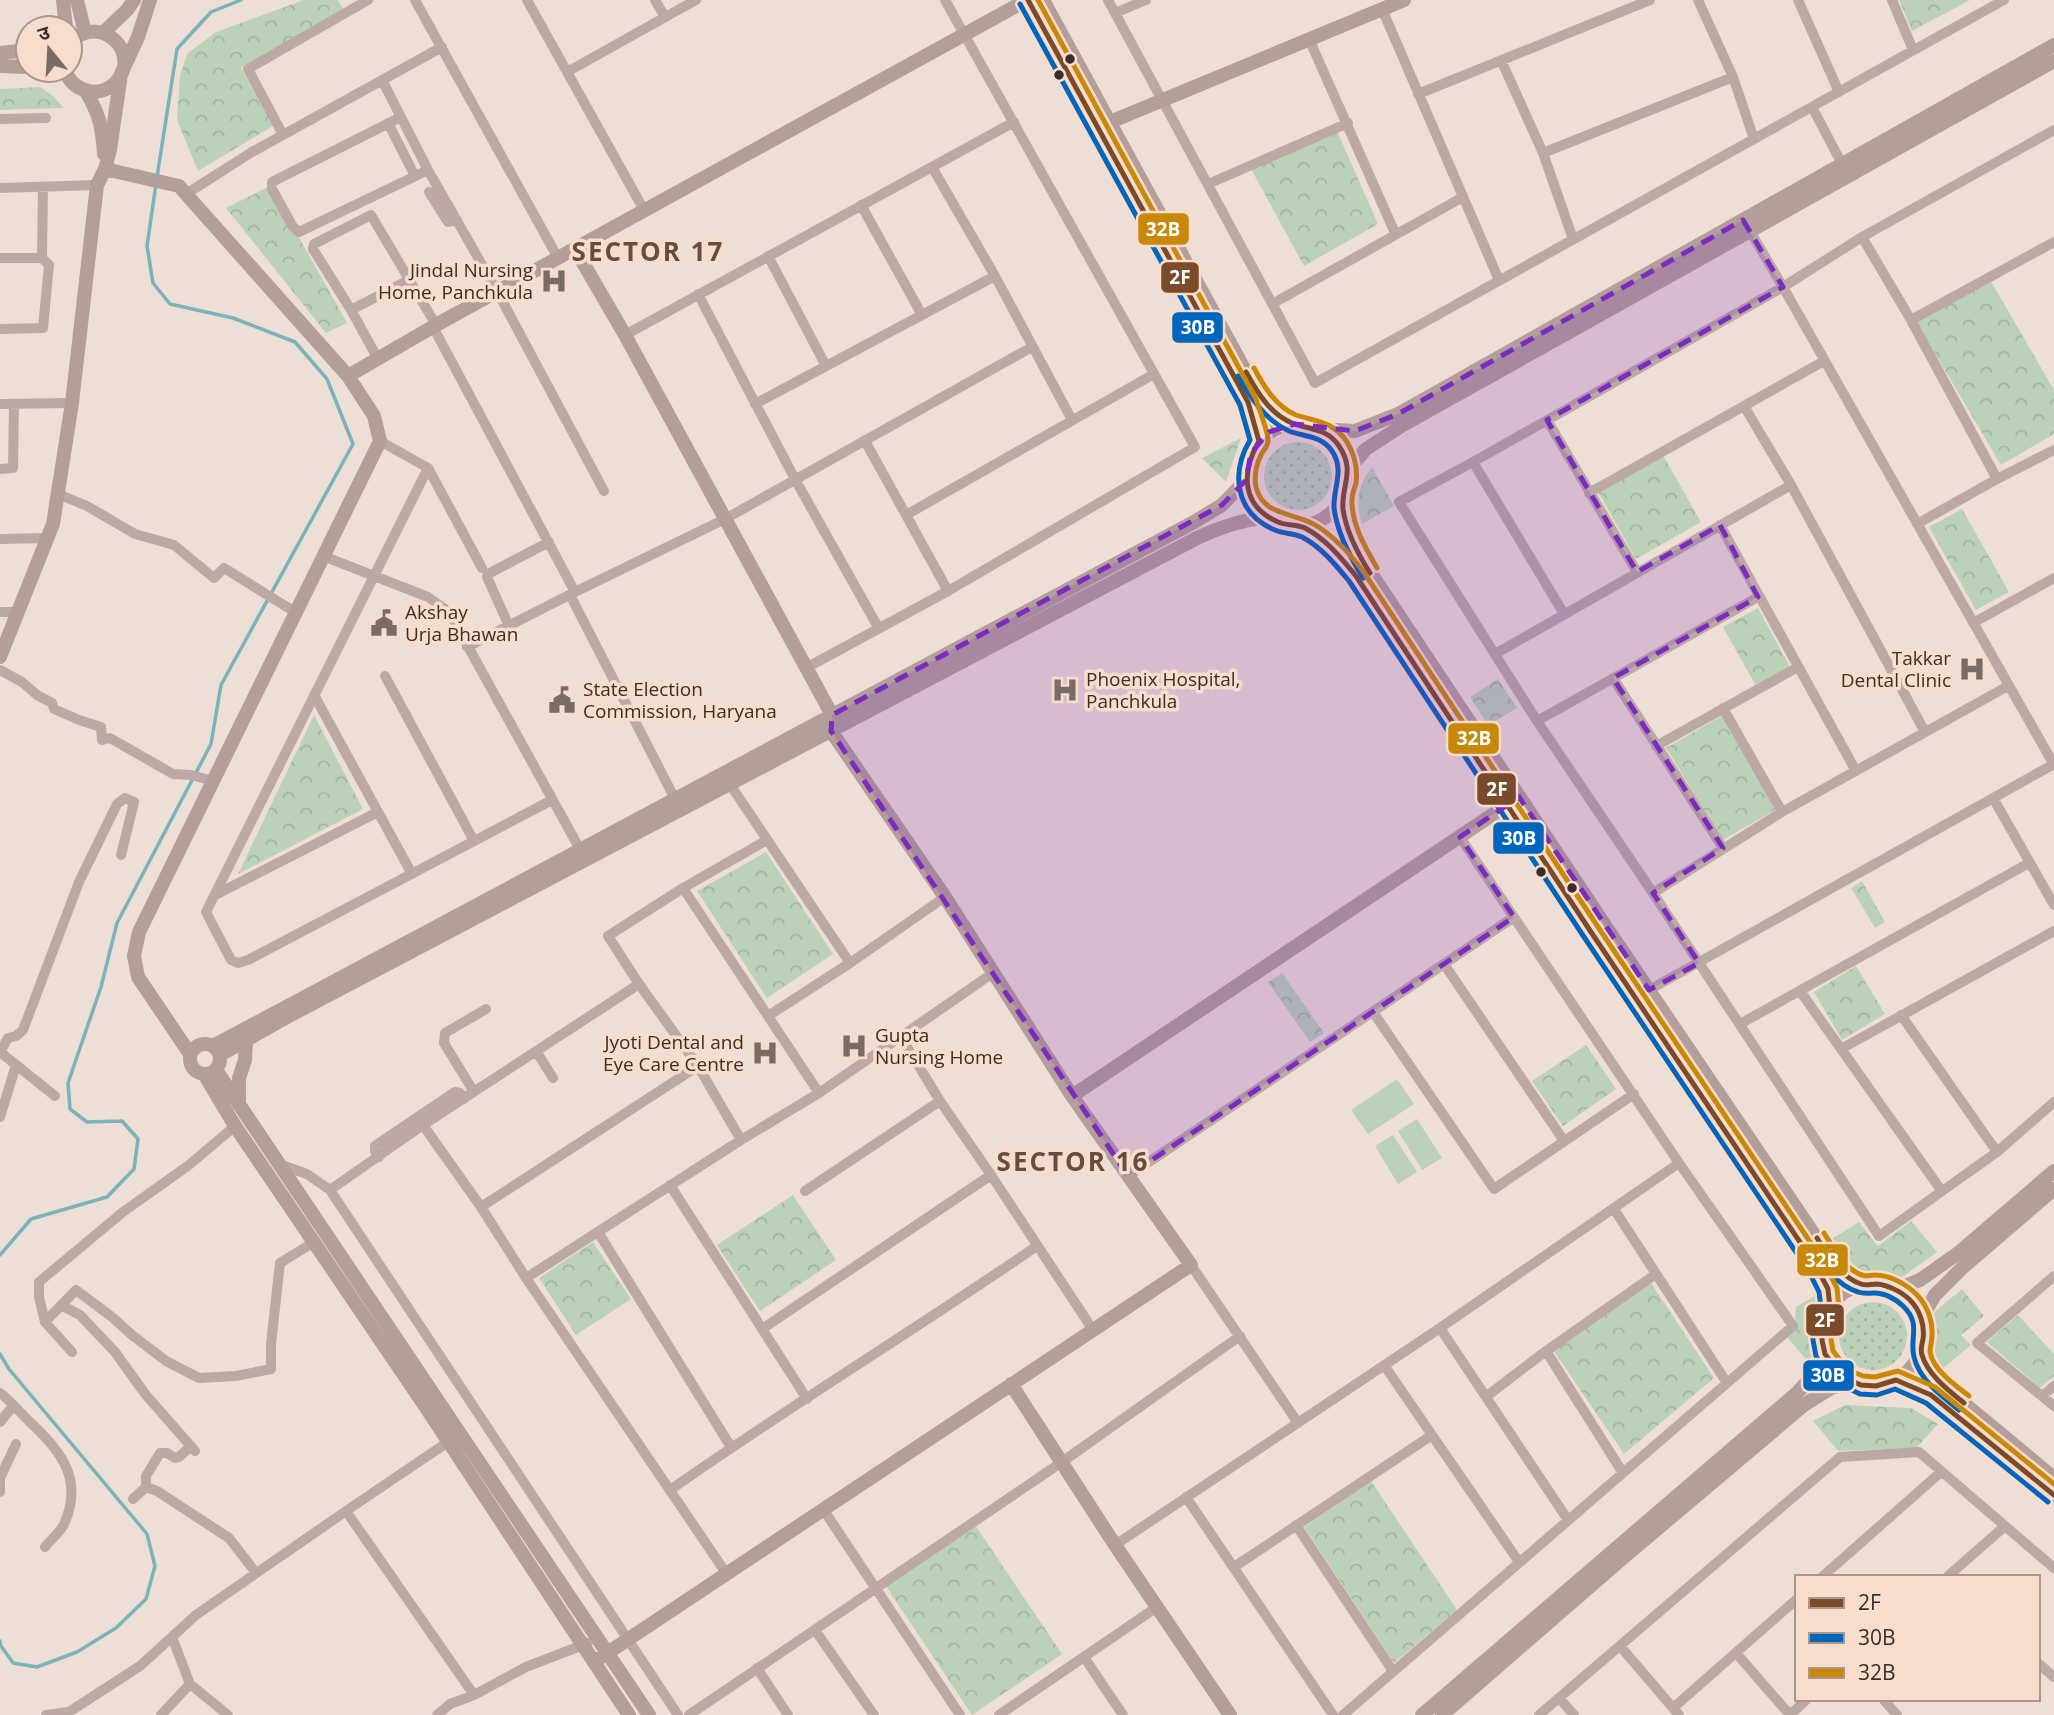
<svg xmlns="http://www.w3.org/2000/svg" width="2054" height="1715" font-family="'Open Sans','Noto Sans Devanagari',sans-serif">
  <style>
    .grass { fill: url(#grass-dots) }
    .park { fill: url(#park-crowns) }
    .pitch { fill: #bcd2b8 }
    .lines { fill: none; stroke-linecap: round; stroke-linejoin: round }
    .stream { stroke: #7ab3ba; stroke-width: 3.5 }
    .street { stroke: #bca9a6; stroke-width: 10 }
    .secondary { stroke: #b39e9a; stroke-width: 14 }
    .bus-1-casing { stroke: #f8dccc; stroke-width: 10 }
    .bus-2-casing { stroke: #f8dccc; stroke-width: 10 }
    .bus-3-casing { stroke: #f8dccc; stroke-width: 10 }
    .bus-1 { stroke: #7a4b2a; stroke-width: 5 }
    .bus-2 { stroke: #0065bd; stroke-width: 5 }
    .bus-3 { stroke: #c8880a; stroke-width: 5 }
    .marked { fill: #7b2cbf; fill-opacity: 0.2; stroke: #7b2cbf; stroke-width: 5; stroke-dasharray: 14 9; stroke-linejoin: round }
    .bus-dot { fill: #392e28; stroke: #f8dccc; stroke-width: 2.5 }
    .labels { text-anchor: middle; stroke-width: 7; stroke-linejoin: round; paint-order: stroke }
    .poi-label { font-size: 19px; fill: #392e28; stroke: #f8dccc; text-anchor: start }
    .district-label { font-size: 26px; font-weight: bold; letter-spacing: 2px; fill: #654e41; stroke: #f8dccc }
    .line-badge { stroke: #f8dccc; stroke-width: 2.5 }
    .badge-label { font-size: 19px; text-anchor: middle; font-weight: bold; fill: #fff }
  </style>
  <defs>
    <pattern id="grass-dots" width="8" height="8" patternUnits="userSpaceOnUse" patternTransform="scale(1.75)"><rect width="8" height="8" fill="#bcd2b8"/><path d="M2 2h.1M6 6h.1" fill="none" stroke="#a2b59e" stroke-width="1.8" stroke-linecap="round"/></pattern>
    <pattern id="park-crowns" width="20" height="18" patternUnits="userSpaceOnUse" patternTransform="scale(1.75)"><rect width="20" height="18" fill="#bcd2b8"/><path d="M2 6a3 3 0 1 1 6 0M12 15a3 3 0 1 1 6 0" fill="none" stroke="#a2b59e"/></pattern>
  </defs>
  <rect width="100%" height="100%" fill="#eedfd6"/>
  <path class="grass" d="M1264 476a34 34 0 1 1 68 0a34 34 0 1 1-68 0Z
    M1839 1336a34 34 0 1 1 68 0a34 34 0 1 1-68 0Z"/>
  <path class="park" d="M304,0H338L343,9L241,68L273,126L198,171L177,120L180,76L187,54L216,32Z
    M1899,0H1970L1912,31Z
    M40,87L53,96L64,108L0,110V89Z
    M1337,131L1378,224L1304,266L1251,169Z
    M270,186L347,323L326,333L226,208Z
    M1989,278L2054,390V434L2001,465L1916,321Z
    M1241,438L1226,482L1202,458Z
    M1663,455L1701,522L1636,559L1598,492Z
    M1372,467L1394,506L1362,524C1355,501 1358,485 1372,467Z
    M1962,509L2009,592L1976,610L1929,527Z
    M1758,608L1790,667L1756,686L1723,627Z
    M1498,679L1517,708L1488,725L1470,697Z
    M314,715L363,809L238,874Z
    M1723,715L1775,810L1723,840L1666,748Z
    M766,852L833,954L767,998L697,891Z
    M1862,881L1885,922L1875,928L1851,888Z
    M1856,966L1885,1014L1842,1040L1814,992Z
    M1282,973L1324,1033L1310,1042L1268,982Z
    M1586,1045L1616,1089L1563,1126L1532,1081Z
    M793,1195L836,1260L760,1311L717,1245Z
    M1911,1221L1937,1252L1904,1276L1890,1280L1871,1279L1859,1277L1849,1270L1827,1242L1859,1222L1878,1246Z
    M593,1242L631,1299L576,1335L539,1278Z
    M1651,1283L1714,1378L1624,1454L1553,1350Z
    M1962,1289L1984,1316L1961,1335L1971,1345L1942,1369C1934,1354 1922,1334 1932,1316C1936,1308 1955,1296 1962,1289Z
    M1820,1293L1810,1364L1787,1337L1794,1328L1796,1307Z
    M2018,1315L2054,1354V1376L2040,1388L1987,1342Z
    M1845,1405L1911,1408L1938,1424L1916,1448L1838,1451L1813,1421Z
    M1371,1481L1457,1610L1394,1663L1304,1527Z
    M975,1525L1062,1654L972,1715L885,1585Z"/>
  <path class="pitch" d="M1397,1079L1414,1104L1368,1134L1351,1110Z
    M1417,1119L1442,1158L1422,1170L1398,1131Z
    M1393,1135L1417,1172L1398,1184L1375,1146Z"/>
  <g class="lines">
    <path class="stream" d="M157,177L177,49L211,12L241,0
      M0,1255L31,1219L107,1197L134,1169L138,1139L122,1121L87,1122L70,1109L68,1083L101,987L117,923L211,744L221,685L353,444L327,379L295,342L233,318L170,304L153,283L147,246L156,184
      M0,1354L9,1369L147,1534L155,1566L146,1599L116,1628L77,1652L37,1667L13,1663L1,1646L0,1641"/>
    <path class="street" d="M415,0L558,258
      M527,0L644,210
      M655,0L665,17
      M1108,0L1315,383L2004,0
      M1698,0L1733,77L1754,139
      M1798,0L1839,92
      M1892,0L1913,50
      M1382,9L1499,280
      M1115,13L1146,0
      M1309,39L1395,233
      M1501,60L1543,153L1573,239
      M567,72L696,0
      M382,80L428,170L497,291L604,491
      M1418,94L1650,0
      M1812,107L1842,164
      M401,117L272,182V189L293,227L299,232L428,170
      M0,119L46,118
      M388,123L415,176
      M2054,130L1862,237L1783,287L1473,462L1399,502L1537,721L1653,893L1879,1236L1997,1152L2054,1102
      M283,135L248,69L368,0
      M1543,153L1733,77
      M932,167L995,276L1072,420
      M1208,184L1348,123
      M0,188L97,185
      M429,192L448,222L457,220
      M186,194L252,152L442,47
      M861,205L922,315
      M1747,226L1783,287L2054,765
      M1862,237L1911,320L1997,479
      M768,256L826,366
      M0,258H42
      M698,294L796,481L878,627
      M1272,304L1463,197
      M351,310L409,280
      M1911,320L2054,242
      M433,327L575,592L467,647
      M0,329L43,328L49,265L42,258L43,187
      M625,335L1014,122
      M378,359L351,310L313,249L314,244L371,215L436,325
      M0,404L72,403
      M755,404L995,276
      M1744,406L1791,485L1925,732
      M1547,420L1637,572
      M380,441L428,468L206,912L231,960L238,963L248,960L552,800
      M865,441L948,591
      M1473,462L1564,614
      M428,468L482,568
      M0,469L13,468L14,404
      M1589,493L1824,361
      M58,494L87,506L135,534L174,545L214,578L224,568L295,612
      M906,515L1154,374
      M1917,524L1997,479L2054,450
      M1720,525L1856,771
      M0,539L48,538
      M323,556L428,597L449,612L582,853
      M575,592L725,519L1032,347
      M570,595L675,799
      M0,612H18
      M1973,623L2054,578
      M509,626L487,577L488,574L549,542
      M1495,654L1791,485
      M806,668L948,591L1195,447L945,0
      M0,670L22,682L37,695L52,703L54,709L79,720L101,727L102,740L110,738L173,774L191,775L213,781
      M385,676L474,841
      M1613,678L1723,848
      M314,695L412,874
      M1723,708L1782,812
      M1537,721L1758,597
      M1656,746L1798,667
      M727,780L850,963
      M1993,798L2054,905
      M683,888L819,1093
      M1653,893L1782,812L2008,686
      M215,895L378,812
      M1444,964L1564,1141
      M1649,990L2054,764
      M1800,991L1941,1190
      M1373,1012L1494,1189L1634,1094
      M1901,1015L1997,1152
      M768,1016L850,963L945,897
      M1740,1024L2029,863
      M901,1037L940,1101L991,1175L1093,1330
      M1841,1049L2054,931
      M536,1051L553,1078
      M0,1052L8,1038L16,1036L23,1030L79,882L117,804L125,798L134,802L121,855
      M0,1052L55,1096
      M474,1092L444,1043L445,1033L486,1009
      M0,1117L16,1065
      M423,1125L481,1207L526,1278L726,1573
      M741,1140L698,1066L639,984L608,936L683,888L767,840
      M379,1157L375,1151V1146L455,1092L460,1093L464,1099
      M279,1164L307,1174L330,1190L678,1715
      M1128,1176L1514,917
      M670,1185L807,1399
      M330,1190L423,1125L639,984
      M805,1191L940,1101
      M481,1207L698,1066
      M1614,1209L1727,1383
      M598,1232L731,1447
      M1191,1265L1298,1423
      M2054,1276L1977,1343L2054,1406
      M526,1278L741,1140L819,1093L993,973
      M61,1305L80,1315L115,1352L146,1395L195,1451
      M45,1322L76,1290L112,1317L132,1335L166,1361L199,1378L236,1376L271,1369V1344L280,1263L314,1242
      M1440,1328L1568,1520
      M762,1329L991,1175
      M1546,1351L1623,1473
      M72,1352L45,1322L39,1297V1282L123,1212L189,1165L235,1126
      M1384,1365L1519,1562
      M0,1393C11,1401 21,1414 31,1423C61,1451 83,1479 65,1522C62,1531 51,1539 45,1547
      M1487,1396L1546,1351L1656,1274
      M2042,1396L2054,1386
      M0,1422L13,1406
      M146,1487V1476L160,1453H167L175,1458L179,1457L191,1446
      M670,1490C790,1406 916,1329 1037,1246
      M0,1492V1478L16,1444
      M1186,1497L1333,1715
      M133,1499L146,1487L157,1491L229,1538L256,1573
      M823,1509L960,1715
      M346,1511L474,1695L526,1667L588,1643
      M1296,1525L1393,1671
      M1115,1545L1440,1328L1679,1163
      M1234,1567L1432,1435
      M1822,1577L1941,1472
      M1947,1577L2005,1526
      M815,1630L874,1715
      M1620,1646L1679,1715
      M1736,1653L1790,1715
      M1084,1657L1123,1715
      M2038,1663L2054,1677
      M757,1668L788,1715
      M190,1684L228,1715
      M1559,1698L1574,1715
      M1883,1699L1897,1715
      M1673,1708L1797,1599
      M46,1715L69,1712L140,1666L196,1615L346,1511L451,1440
      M161,1715L190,1684L172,1637
      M437,1715L450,1704L474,1695
      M689,1715L1062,1462L1240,1336
      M999,1715L1157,1607
      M1343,1715L1793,1326L1679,1163L1460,837
      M1539,1715L1840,1457L1919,1452L2054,1568
      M1790,1715L1807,1699"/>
    <path class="secondary" d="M63,0L66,28
      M77,0L85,33
      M1028,0L1248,402L1259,441
      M1043,0L1259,396L1275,412L1295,424
      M103,33L127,10L134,0
      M0,53L28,50
      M0,66L28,67
      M65,70C69,81 77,89 89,91C98,93 107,90 114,84C145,55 100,10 70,43
      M85,90C100,115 102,126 104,154
      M1110,122L1404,0
      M105,169L179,186L186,194L348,376L374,416L380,441L139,932L134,956L138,977L190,1054
      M575,249L625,335L832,715L831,731L945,897L1072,1096L1191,1265L594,1662
      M348,376L436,325L1027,0
      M1246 475a51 51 0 1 1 102 0a51 51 0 1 1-102 0Z
      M1317,429L1355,431L1398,414L2054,45
      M1348,470L1366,449L1403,425L2054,61
      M1343,497L1349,532L1368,569L1604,924L1830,1258L1846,1275L1862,1285
      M1300,526L1335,548L1356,576L1591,932L1816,1266L1828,1289L1830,1308
      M0,657L53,524L72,403L97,185L105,169L110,150L121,74L138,37L150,0
      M190 1059a15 15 0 1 1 30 0a15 15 0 1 1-30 0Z
      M213,1046L1194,522L1222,505L1246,480
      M220,1055L287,1017L1197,538C1220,527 1241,520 1267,517
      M216,1070L649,1715
      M204,1074L235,1126L425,1406L629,1715
      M1072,1096L1507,805
      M239,1105V1078L245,1060L246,1041
      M1821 1335a51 51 0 1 1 102 0a51 51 0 1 1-102 0Z
      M1895,1290L1920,1280L1957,1254L2054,1171
      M1921,1319L1935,1295L1962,1268L2054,1189
      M1921,1351L1931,1372L1944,1387L2054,1478
      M1896,1380L1931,1395L2054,1495
      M1011,1384L1115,1545L1230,1715
      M1422,1715L1798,1392L1814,1374L1825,1354
      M1442,1715L1624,1557L1804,1405L1831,1388L1854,1382"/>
    <defs>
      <path id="bus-1" d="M1028,0L1248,402L1259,441C1241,472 1241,506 1278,522C1287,526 1296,524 1305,528C1326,539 1341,558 1356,576L1591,932L1816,1266L1828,1289L1830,1308L1823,1324L1822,1340L1825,1354L1843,1377L1861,1385L1876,1386L1896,1380L1931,1395L2054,1495
        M1246,372C1257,392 1270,414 1292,423C1310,430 1327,428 1339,446C1356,471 1341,485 1343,509C1346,532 1358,554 1370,573
        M1817,1238C1828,1255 1840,1277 1861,1284C1866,1286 1871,1284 1877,1284C1888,1285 1902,1292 1910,1300C1920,1310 1925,1326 1923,1339C1922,1345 1920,1349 1922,1355C1928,1375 1948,1390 1964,1403"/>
      <path id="bus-2" d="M1020,4L1240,405L1250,440C1230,474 1236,514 1275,530C1284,534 1293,533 1302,537C1321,547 1335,564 1349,581L1584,937L1808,1270L1819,1292L1821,1307L1814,1323L1813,1340L1816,1356L1828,1375L1837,1383L1860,1394L1877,1395L1895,1389L1926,1403L2048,1502
        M1238,376C1251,398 1265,420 1289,431C1304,437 1321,435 1332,451C1345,470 1333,488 1334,508C1337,533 1350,557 1363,578
        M1810,1243C1822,1262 1835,1285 1858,1292C1864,1294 1868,1293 1874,1293C1885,1293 1896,1299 1903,1306C1922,1324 1909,1338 1914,1357C1919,1379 1941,1396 1959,1410"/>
      <path id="bus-3" d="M1038,0L1256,399C1259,410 1268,430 1268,441C1268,446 1263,451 1261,455C1256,465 1254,476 1256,487C1263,517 1296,512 1317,526C1336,538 1350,554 1363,571L1598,927L1823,1261L1837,1288L1839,1309L1832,1326L1831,1339L1833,1351L1848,1370L1863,1376L1875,1377L1898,1371L1935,1387L2054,1484
        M1254,368C1263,385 1276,407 1296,415C1317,422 1333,421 1347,442C1354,454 1358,469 1356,483C1354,490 1351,496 1352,504C1353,527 1366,549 1377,568
        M1824,1233C1833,1247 1846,1272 1865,1276C1866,1276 1874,1275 1875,1275C1891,1275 1908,1285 1918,1296C1928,1307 1933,1322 1932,1336C1932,1341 1930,1347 1930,1352C1933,1370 1956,1386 1969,1396"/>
    </defs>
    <use href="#bus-1" class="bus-1-casing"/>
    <use href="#bus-2" class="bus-2-casing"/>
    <use href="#bus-3" class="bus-3-casing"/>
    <use href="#bus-1" class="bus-1"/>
    <use href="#bus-2" class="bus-2"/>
    <use href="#bus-3" class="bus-3"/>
  </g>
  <path class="marked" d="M1743,220L1783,287L1547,420L1637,572L1720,525L1758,597L1613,678L1723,848L1653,893L1699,963L1649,990L1519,797L1460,837L1514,917L1128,1176L831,731L832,715L1222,505L1246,480L1251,453L1269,432L1295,424L1355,431L1398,414Z"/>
  <defs>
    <symbol id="hospital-bare" viewBox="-9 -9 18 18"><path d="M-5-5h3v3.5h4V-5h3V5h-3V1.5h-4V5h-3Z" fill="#786c65" stroke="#f8dccc" stroke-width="2.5" paint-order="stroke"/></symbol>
    <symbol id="civic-bare" viewBox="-9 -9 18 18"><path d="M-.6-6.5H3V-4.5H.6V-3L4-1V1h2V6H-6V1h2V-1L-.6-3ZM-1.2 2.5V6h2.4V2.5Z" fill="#786c65" stroke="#f8dccc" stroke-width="2.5" paint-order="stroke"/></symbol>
  </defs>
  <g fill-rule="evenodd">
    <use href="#hospital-bare" x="535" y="262" width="38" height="38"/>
    <use href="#civic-bare" x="365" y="604" width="38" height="38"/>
    <use href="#hospital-bare" x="1953" y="650" width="38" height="38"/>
    <use href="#hospital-bare" x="1046" y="671" width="38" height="38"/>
    <use href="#civic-bare" x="543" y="681" width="38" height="38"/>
    <use href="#hospital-bare" x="835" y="1027" width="38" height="38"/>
    <use href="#hospital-bare" x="746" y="1034" width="38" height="38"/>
  </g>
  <g class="bus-dot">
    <circle cx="1070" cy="59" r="6"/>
    <circle cx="1059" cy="75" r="6"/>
    <circle cx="1541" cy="872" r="6"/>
    <circle cx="1572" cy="888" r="6"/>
  </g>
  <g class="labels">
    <g class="poi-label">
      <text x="533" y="277" text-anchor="end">Jindal Nursing<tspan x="533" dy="22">Home, Panchkula</tspan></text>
      <text x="405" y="619">Akshay<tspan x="405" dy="22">Urja Bhawan</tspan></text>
      <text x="1951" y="665" text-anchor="end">Takkar<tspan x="1951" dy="22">Dental Clinic</tspan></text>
      <text x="1086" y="686">Phoenix Hospital,<tspan x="1086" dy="22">Panchkula</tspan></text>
      <text x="583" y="696">State Election<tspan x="583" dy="22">Commission, Haryana</tspan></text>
      <text x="875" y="1042">Gupta<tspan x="875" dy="22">Nursing Home</tspan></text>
      <text x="744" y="1049" text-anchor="end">Jyoti Dental and<tspan x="744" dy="22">Eye Care Centre</tspan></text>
    </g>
    <g class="district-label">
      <text x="648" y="261">SECTOR 17</text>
      <text x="1073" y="1171">SECTOR 16</text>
    </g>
  </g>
  <g class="line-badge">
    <rect x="1137" y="212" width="53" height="34" rx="7" fill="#c8880a"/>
    <rect x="1160" y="261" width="40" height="33" rx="7" fill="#7a4b2a"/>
    <rect x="1171" y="311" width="53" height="33" rx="7" fill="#0065bd"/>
    <rect x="1447" y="722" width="53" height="33" rx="7" fill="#c8880a"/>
    <rect x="1476" y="772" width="41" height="34" rx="7" fill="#7a4b2a"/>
    <rect x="1492" y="821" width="53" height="34" rx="7" fill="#0065bd"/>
    <rect x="1796" y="1243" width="53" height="34" rx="7" fill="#c8880a"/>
    <rect x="1805" y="1303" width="40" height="34" rx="7" fill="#7a4b2a"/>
    <rect x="1802" y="1359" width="53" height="33" rx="7" fill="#0065bd"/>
  </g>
  <g class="badge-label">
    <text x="1163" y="236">32B</text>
    <text x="1180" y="284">2F</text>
    <text x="1198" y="334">30B</text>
    <text x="1474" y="745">32B</text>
    <text x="1497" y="796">2F</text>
    <text x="1519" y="845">30B</text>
    <text x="1822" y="1267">32B</text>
    <text x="1825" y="1327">2F</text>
    <text x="1828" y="1382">30B</text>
  </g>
  <rect x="1795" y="1575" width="245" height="126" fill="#f8dccc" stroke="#ac968a" stroke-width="2"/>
  <rect x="1809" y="1598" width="35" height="10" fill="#7a4b2a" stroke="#ac968a" stroke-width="2"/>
  <text x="1858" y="1610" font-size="21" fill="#392e28">2F</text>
  <rect x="1809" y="1633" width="35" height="10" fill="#0065bd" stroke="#ac968a" stroke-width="2"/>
  <text x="1858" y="1645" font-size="21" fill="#392e28">30B</text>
  <rect x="1809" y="1668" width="35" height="10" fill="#c8880a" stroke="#ac968a" stroke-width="2"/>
  <text x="1858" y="1680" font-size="21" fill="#392e28">32B</text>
  <g transform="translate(49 49) rotate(342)"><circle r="33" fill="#f8dccc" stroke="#ac968a" stroke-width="2"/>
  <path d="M0-5L12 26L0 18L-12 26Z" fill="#786c65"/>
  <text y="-10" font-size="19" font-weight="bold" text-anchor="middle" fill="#392e28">उ</text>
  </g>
</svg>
